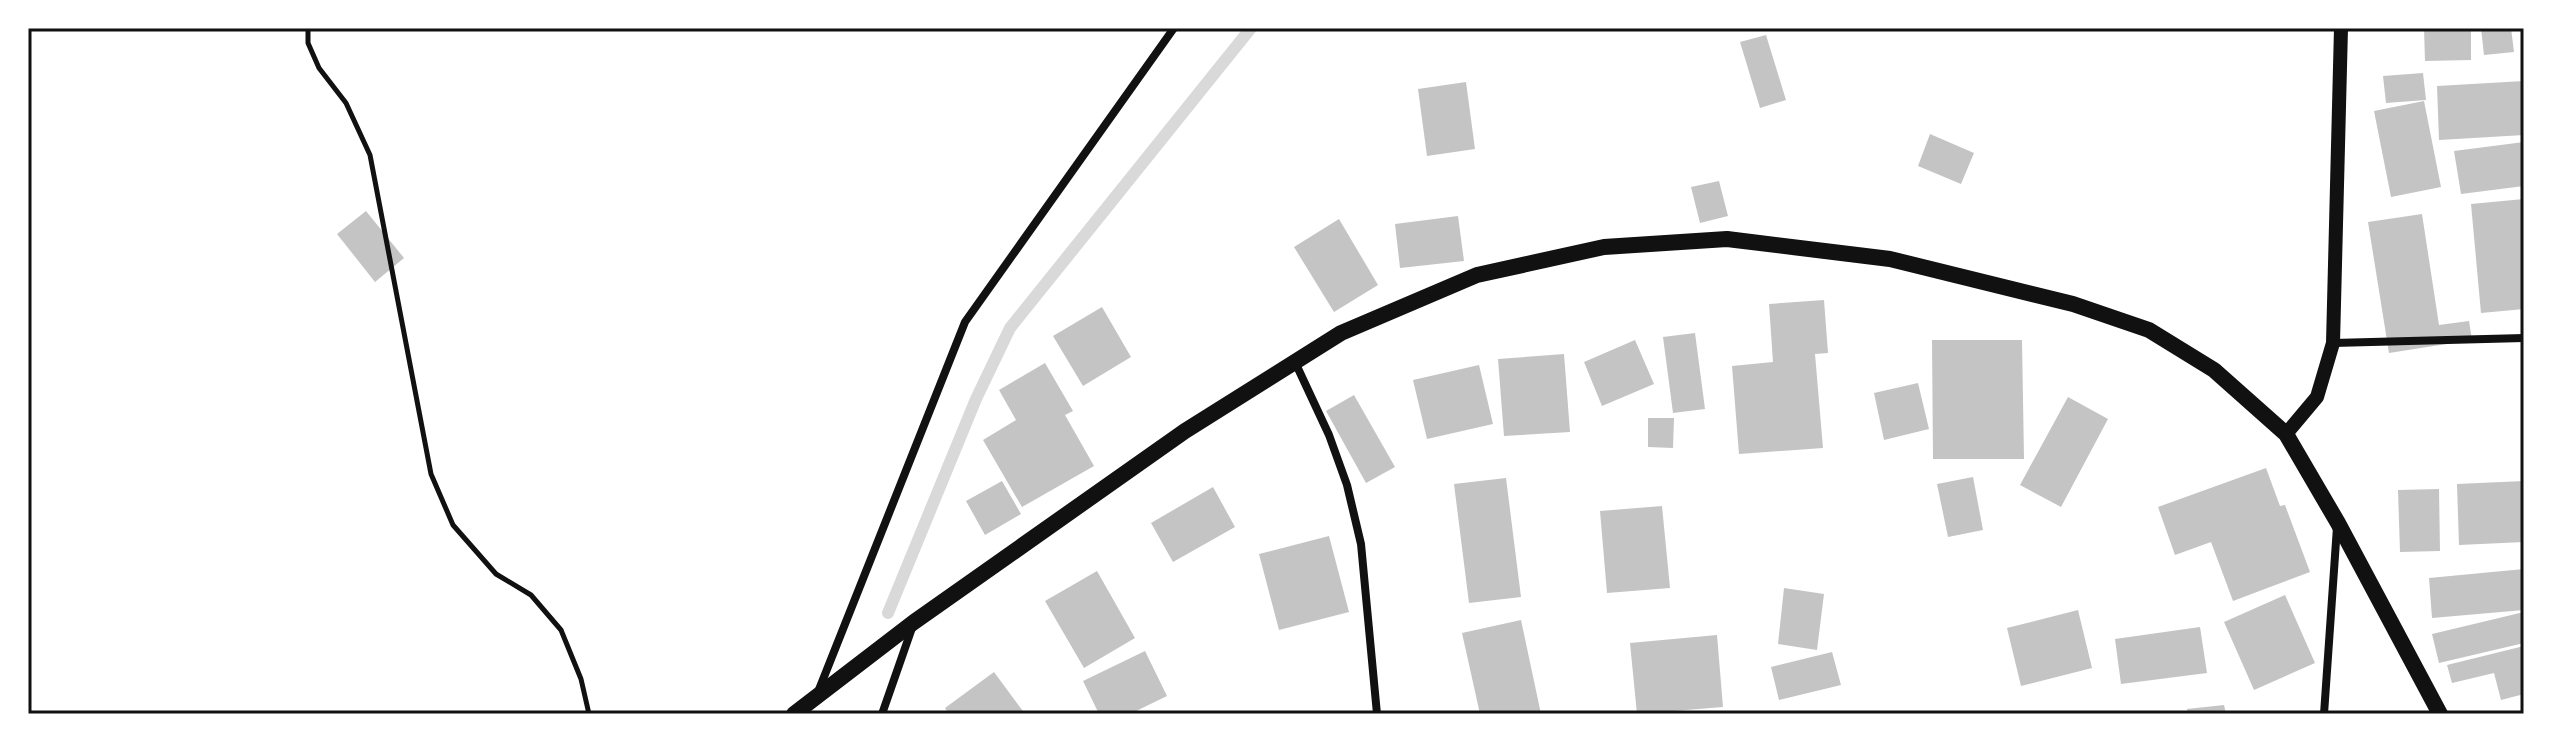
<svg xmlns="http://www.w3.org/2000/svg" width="2552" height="742" font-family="Figtree,sans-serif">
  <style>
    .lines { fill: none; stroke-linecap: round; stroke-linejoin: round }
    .stream { stroke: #d9d9d9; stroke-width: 12 }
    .building { fill: #c4c4c4 }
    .path { stroke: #111; stroke-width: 5 }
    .minor { stroke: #111; stroke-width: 8 }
    .tertiary { stroke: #111; stroke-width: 14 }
    .secondary { stroke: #111; stroke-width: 16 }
    .neatline { fill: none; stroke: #111; stroke-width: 3 }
  </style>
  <rect width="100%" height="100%" fill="#fff"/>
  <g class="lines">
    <path class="stream" d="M888,613L976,399L1010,328L1251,28"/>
  </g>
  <path class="building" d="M2424,28H2471V60L2425,61Z
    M2481,28H2511L2514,52L2484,55Z
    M1766,35L1786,100L1760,108L1740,42Z
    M2423,73L2426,100L2386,103L2383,76Z
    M2524,81V135L2439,140L2437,86Z
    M1466,82L1475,149L1427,156L1418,89Z
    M2424,101L2441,187L2391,197L2374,111Z
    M1930,134L1974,153L1961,184L1918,166Z
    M2524,142V186L2461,194L2454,151Z
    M1719,181L1728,216L1700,223L1691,187Z
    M2524,199V309L2481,313L2471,204Z
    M366,211L404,258L375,282L337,234Z
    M2422,214L2439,325L2469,321L2472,340L2389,353L2368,222Z
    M1458,216L1464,261L1400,268L1395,224Z
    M1339,219L1378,285L1334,312L1294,247Z
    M1824,300L1828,353L1815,354L1823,448L1739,454L1732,366L1773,362L1769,304Z
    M1102,307L1131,357L1083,386L1053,336Z
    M1695,333L1705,409L1673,413L1663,337Z
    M1635,340L1654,384L1602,406L1584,362Z
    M1932,340H2022L2024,459H1933Z
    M1564,354L1570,432L1504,436L1498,359Z
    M1045,363L1073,411L1065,415L1094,466L1022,507L983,440L1016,420L999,390Z
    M1479,365L1493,424L1427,439L1413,380Z
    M1918,383L1929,429L1884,440L1874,393Z
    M1354,395L1395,467L1366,483L1326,411Z
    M2068,397L2108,419L2061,507L2020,485Z
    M1648,418H1674L1673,448L1648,447Z
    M2266,468L2280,506L2285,505L2310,572L2233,601L2211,542L2175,555L2158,507Z
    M1973,477L1983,530L1948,537L1937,484Z
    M1506,478L1521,597L1469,603L1454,484Z
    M1002,481L1021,514L985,535L966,501Z
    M2524,481V542L2459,545L2457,484Z
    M1213,487L1235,527L1173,562L1151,523Z
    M2439,489L2440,551L2400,552L2398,490Z
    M1662,506L1670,588L1607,593L1600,511Z
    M1329,536L1349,612L1279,630L1259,554Z
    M2524,569V610L2432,618L2429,578Z
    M1097,571L1135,638L1084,668L1045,601Z
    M1784,588L1824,594L1817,650L1778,644Z
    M2285,595L2315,663L2254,690L2224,622Z
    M2078,610L2092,668L2021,686L2007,628Z
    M2524,612V643L2439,663L2432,634Z
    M1521,620L1541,714H1480L1462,633Z
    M2200,627L2207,673L2121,684L2115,639Z
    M1717,635L1723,707L1637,714L1630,643Z
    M2524,646V694L2501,700L2494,673L2452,683L2447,665Z
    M1145,651L1167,696L1130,714H1099L1083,681Z
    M1832,652L1841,685L1779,700L1771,667Z
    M994,672L1025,714H949L945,708Z
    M2224,705L2226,714H2188L2187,709Z"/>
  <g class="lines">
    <path class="path" d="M308,28V43L319,68L346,103L370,155L431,474L453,525L496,574L531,595L561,630L581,679L589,714"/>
    <path class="minor" d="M2333,343L2524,338
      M1295,362L1329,435L1347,485L1361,544L1377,714
      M818,692L965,322L1174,28
      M882,714L912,628
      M2324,714L2337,527"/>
    <path class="tertiary" d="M2286,434L2317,397L2333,343L2341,28"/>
    <path class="secondary" d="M794,714L914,622L1185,431L1341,333L1477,275L1604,247L1727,239L1890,259L2073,304L2149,330L2214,370L2286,434L2338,523L2440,714"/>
  </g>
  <rect width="2552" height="742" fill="none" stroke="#ffffff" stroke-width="60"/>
  <rect x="30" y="30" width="2492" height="682" class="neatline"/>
</svg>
